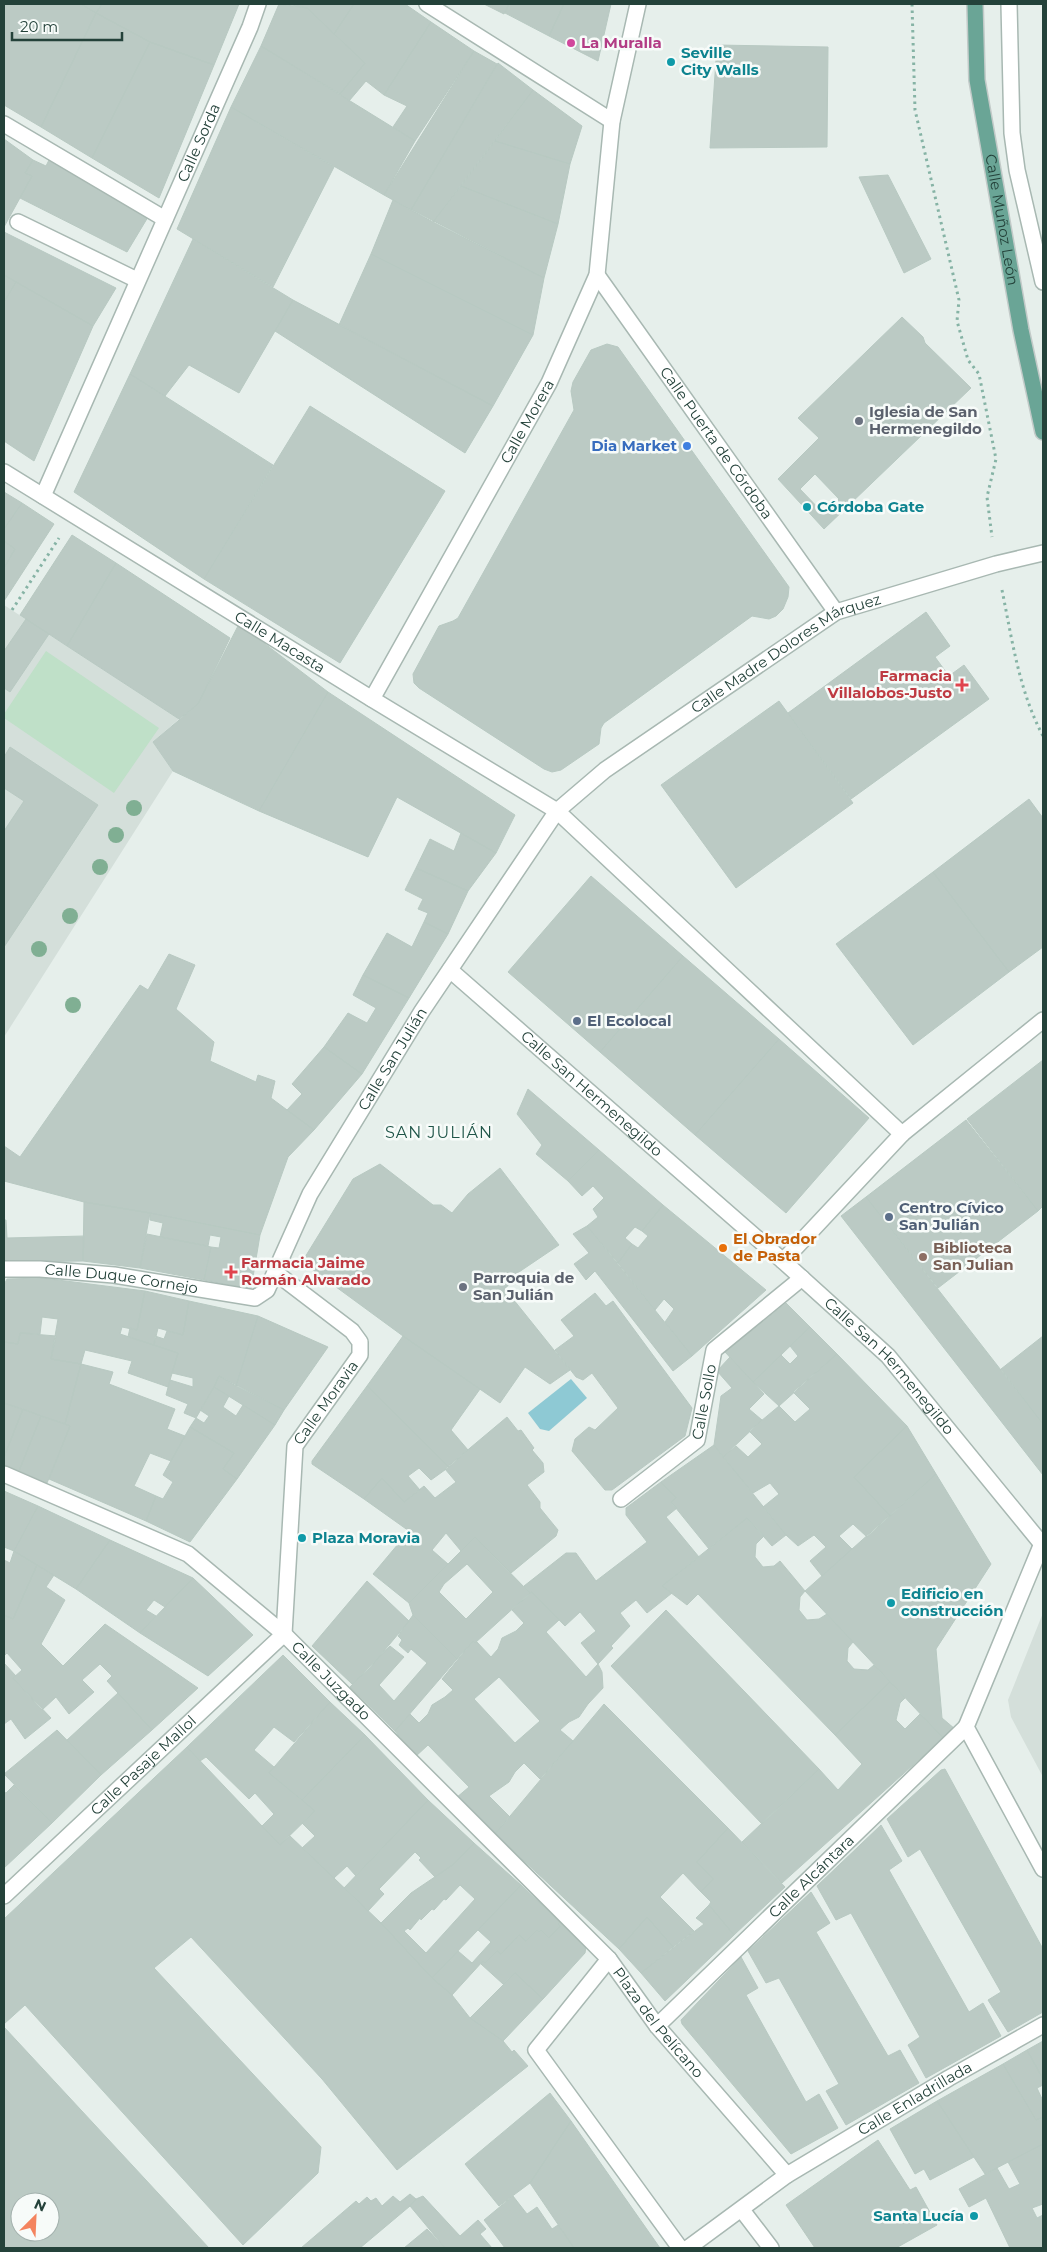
<svg xmlns="http://www.w3.org/2000/svg" width="1047" height="2252" font-family="Montserrat,sans-serif">
  <style>
    .built { fill: #d4dfda }
    .green { fill: #bfe0c8 }
    .water { fill: #8ec9d4 }
    .building { fill: #bbcac4; stroke: #b8c9c2; fill-rule: evenodd }
    .lines { fill: none; stroke-linecap: round; stroke-linejoin: round }
    .minor-casing { stroke: #a8b8b2; stroke-width: 18 }
    .major-casing { stroke: #c2cac8; stroke-width: 18 }
    .path { stroke: #86b3a5; stroke-width: 3; stroke-dasharray: 2.5 4; stroke-linecap: butt }
    .minor { stroke: #fff; stroke-width: 15 }
    .major { stroke: #6aa596; stroke-width: 15 }
    .tree { fill: #80af93 }
    .hotel-dot { fill: #d1479c; stroke: #f7fbf9; stroke-width: 2 }
    .culture-dot { fill: #0f9aa8; stroke: #f7fbf9; stroke-width: 2 }
    .worship-dot { fill: #6b7280; stroke: #f7fbf9; stroke-width: 2 }
    .shop-dot { fill: #3f7fe0; stroke: #f7fbf9; stroke-width: 2 }
    .health-dot { fill: #e0444e; stroke: #f7fbf9; stroke-width: 2 }
    .service-dot { fill: #5c6f8a; stroke: #f7fbf9; stroke-width: 2 }
    .food-dot { fill: #e8710a; stroke: #f7fbf9; stroke-width: 2 }
    .education-dot { fill: #8d6e63; stroke: #f7fbf9; stroke-width: 2 }
    .labels { text-anchor: middle; stroke-width: 5; stroke-linejoin: round; paint-order: stroke }
    .hotel-label { font-size: 15px; font-weight: bold; fill: #b23c85; stroke: #f7fbf9; text-anchor: start }
    .culture-label { font-size: 15px; font-weight: bold; fill: #0d838f; stroke: #f7fbf9; text-anchor: start }
    .street-label { font-size: 15px; fill: #24423a; stroke: #f7fbf9 }
    .worship-label { font-size: 15px; font-weight: bold; fill: #5b616d; stroke: #f7fbf9; text-anchor: start }
    .shop-label { font-size: 15px; font-weight: bold; fill: #366cbe; stroke: #f7fbf9; text-anchor: end }
    .health-label { font-size: 15px; font-weight: bold; fill: #be3a42; stroke: #f7fbf9; text-anchor: end }
    .service-label { font-size: 15px; font-weight: bold; fill: #4e5e75; stroke: #f7fbf9; text-anchor: start }
    .food-label { font-size: 15px; font-weight: bold; fill: #c56008; stroke: #f7fbf9; text-anchor: start }
    .education-label { font-size: 15px; font-weight: bold; fill: #785e54; stroke: #f7fbf9; text-anchor: start }
    .neighbourhood-label { font-size: 16px; letter-spacing: 1px; fill: #1f5548; stroke: #f7fbf9 }
  </style>
  <rect width="100%" height="100%" fill="#e6efeb"/>
  <path class="built" d="M4,605L179,719L153,742L173,771L4,1037Z
    M1043,1613V1777L1011,1717L1008,1700Z"/>
  <path class="green" d="M46,651L159,728L114,793L4,718V714Z"/>
  <path class="water" d="M571,1379L587,1398L549,1431L540,1429L528,1413Z"/>
  <path class="building" d="M4,4H81L96,13L41,127L4,105Z
    M81,4H102L96,13Z
    M102,4H239L214,65L150,42L96,13Z
    M279,4L307,8L365,63L340,94L261,46Z
    M287,4H354L334,34L307,8Z
    M354,4H405L431,22L384,95L366,81L349,101L340,94L365,63L334,34Z
    M484,4H509L504,14Z
    M509,4H564L549,36L505,13Z
    M564,4H611L598,61L549,36Z
    M96,13L150,42L92,158L41,127Z
    M431,22L474,51L415,141L393,127L407,106L384,95Z
    M150,42L214,65L159,198L92,158Z
    M717,45L828,47L827,147L710,148Z
    M261,46L415,141L384,195L231,107Z
    M474,51L497,64L411,210L384,195Z
    M498,63L533,90L433,222L411,210Z
    M533,90L582,126L570,164L495,141Z
    M231,107L334,167L273,287L177,229Z
    M4,139L33,160L25,173L32,176L4,227Z
    M495,141L570,164L558,224L461,186Z
    M50,158L148,217L127,252L20,198L32,176L25,173L33,160L46,166Z
    M888,175L931,259L904,273L859,177Z
    M461,186L558,224L544,278L433,222Z
    M393,200L544,278L533,335L371,254Z
    M4,232L116,288L93,326L4,275Z
    M193,239L293,300L239,393L189,365L165,396L130,374Z
    M371,254L533,335L493,406L339,325Z
    M4,275L16,282L4,302Z
    M16,282L93,326L34,461L4,441V302Z
    M293,300L493,406L465,453L275,331Z
    M902,317L923,337L925,343L971,388L824,529L778,479L819,438L798,418ZM815,474L839,499L824,514L800,489Z
    M607,344L618,347L789,587L788,597L783,609L776,616L769,619L752,616L604,723L601,728L599,744L561,770L552,772L544,769L419,688L414,683L413,674L439,626L453,621L458,618L574,410L571,391L573,382L591,350Z
    M130,374L273,465L204,579L74,492Z
    M310,406L445,491L340,663L204,579Z
    M4,492L22,503L4,529Z
    M22,503L54,524L4,601V568L15,549L4,541V529Z
    M72,535L116,563L67,646L20,615Z
    M4,541L15,549L4,568Z
    M116,563L230,638L198,704L179,719L67,646Z
    M926,612L950,646L935,657L949,676L964,665L989,699L851,799L788,713Z
    M26,619L49,634L10,692L4,688V651Z
    M239,624L328,692L259,811L173,771L153,742L198,704Z
    M328,692L515,815L496,853L397,797L368,857L259,811Z
    M779,701L853,803L736,888L661,785Z
    M10,747L98,805L4,947V831L24,801L4,788V757Z
    M1029,799L1043,818V947L1009,972L933,872Z
    M461,833L496,853L468,891L416,868L430,839L454,851Z
    M416,868L468,891L448,934L424,922L428,913L418,909L423,899L405,890Z
    M933,872L1009,972L913,1045L836,944Z
    M591,876L683,956L600,1052L508,972Z
    M424,922L448,934L409,998L363,975L387,933L412,947Z
    M169,954L195,965L176,1009L214,1042L210,1061L256,1082L258,1075L275,1081L271,1098L314,1130L288,1157L260,1235L150,1213L84,1202L4,1181V1146L20,1157L140,985L148,990Z
    M683,956L779,1039L695,1135L600,1052Z
    M363,975L409,998L362,1074L324,1047L348,1013L367,1023L376,1008L353,995Z
    M779,1039L869,1118L786,1213L695,1135Z
    M324,1047L362,1074L314,1130L287,1110L302,1094L292,1084Z
    M1043,1060V1206L1038,1211L967,1119Z
    M528,1089L599,1150L568,1181L536,1154L542,1145L517,1114Z
    M966,1120L1038,1211L938,1288L866,1197Z
    M599,1150L663,1205L642,1231L635,1227L625,1238L632,1244L618,1263L587,1226L598,1217L593,1209L604,1198L593,1186L582,1196L568,1181Z
    M380,1164L433,1205H441L452,1213L468,1194L500,1168L559,1245L519,1272L505,1289L570,1370L550,1384L525,1367L500,1403L403,1336L302,1262L353,1179Z
    M866,1197L1043,1424V1475L841,1216Z
    M84,1202L150,1213L140,1268L83,1261Z
    M663,1205L766,1290L692,1356L665,1322L674,1309L664,1299L655,1310L618,1263L632,1244L638,1248L648,1236L642,1231Z
    M150,1213L260,1235L251,1289L204,1280L211,1247L219,1248L221,1237L210,1235L208,1246L160,1237L163,1223L150,1220Z
    M4,1220H6L7,1238L84,1236L83,1261L4,1262Z
    M587,1226L692,1356L673,1371L595,1271L586,1280L574,1264L589,1253L573,1234Z
    M147,1234L211,1247L204,1280L140,1268Z
    M42,1278L145,1291L137,1330L122,1327L120,1334L178,1353L168,1387L128,1373L132,1361L85,1350L81,1364L51,1359L58,1319L42,1317L40,1334L20,1333L18,1344L4,1342V1285L7,1279Z
    M145,1291L189,1301L183,1335L158,1328L154,1345L128,1337L130,1328L137,1330Z
    M595,1293L606,1306L613,1301L692,1408L685,1436L612,1490H605L572,1451L575,1439L589,1427L595,1430L618,1408L592,1373L583,1380L576,1377L555,1350L574,1336L561,1320Z
    M189,1301L258,1316L236,1386L219,1376L214,1387L196,1418L184,1413L188,1404L166,1395L170,1380L193,1387V1378L172,1373L178,1353L154,1345L155,1336L164,1339L167,1331L183,1335Z
    M786,1303L810,1327L753,1382L725,1352Z
    M258,1316L328,1347L284,1410L236,1386Z
    M810,1327L837,1354L779,1406L753,1382L781,1355L790,1364L798,1356L790,1346Z
    M20,1333L56,1336L51,1359L81,1364L65,1424L4,1403V1342L18,1344Z
    M403,1336L480,1389L451,1430L468,1450L449,1467L367,1386Z
    M1043,1336V1424L1001,1369Z
    M837,1354L907,1426L854,1477L890,1516L867,1537L853,1524L839,1536L852,1549L822,1576L810,1561L826,1547L814,1535L798,1546L786,1535L763,1507L779,1494L770,1483L753,1493L723,1457L736,1446L748,1457L762,1444L749,1431L779,1406L795,1422L810,1409L793,1392Z
    M730,1357L764,1394L749,1409L762,1420L723,1457L714,1445L721,1396L732,1388L717,1371Z
    M81,1364L113,1372L109,1384L175,1409L167,1429L185,1436L171,1461L150,1453L134,1486L156,1496L146,1521L49,1479L70,1426L65,1424Z
    M219,1376L284,1410L275,1425L214,1387Z
    M367,1386L449,1467L431,1480L419,1468L408,1476L420,1490L404,1502L382,1478L364,1499L312,1464V1461Z
    M214,1387L229,1396L223,1407L236,1416L243,1405L275,1425L237,1479L223,1469L234,1453L190,1427L196,1418L204,1423L209,1416L200,1410Z
    M4,1403L23,1409L4,1457Z
    M23,1409L41,1416L19,1471L4,1465V1457Z
    M41,1416L70,1426L47,1483L19,1471Z
    M507,1417L518,1431L521,1430L534,1448L532,1450L543,1463L544,1472L527,1485L540,1502V1508L558,1530L556,1536L511,1573L475,1537L461,1551L446,1533L432,1550L448,1564L409,1603L373,1574L409,1531L364,1499L382,1478L404,1502L424,1486L435,1498L456,1482L445,1469Z
    M907,1426L936,1474L890,1516L854,1477Z
    M190,1427L234,1453L223,1469L237,1479L190,1542L146,1521L156,1496L163,1499L173,1482L163,1475Z
    M714,1445L786,1535L772,1546L747,1518L709,1549L671,1502L676,1498L661,1482Z
    M936,1474L991,1564L936,1649L942,1718L955,1729L943,1738L805,1591Z
    M661,1482L676,1498L671,1502L677,1508L666,1517L699,1557L662,1586L672,1593L647,1613L636,1600L620,1613L630,1626L611,1646L613,1648L598,1664L581,1643L596,1631L580,1612L565,1626L532,1592L530,1593L524,1586L566,1553H576L596,1581L647,1542L626,1515V1508Z
    M4,1491L38,1506L14,1551L4,1547Z
    M38,1506L110,1540L76,1589L14,1551Z
    M747,1518L764,1536L756,1544L755,1557L763,1567L774,1566L780,1561L805,1591L800,1597L799,1610L807,1620L819,1619L827,1614L853,1642L848,1648L847,1661L854,1669L868,1670L874,1665L890,1682L835,1735L698,1594L687,1605L662,1586Z
    M475,1537L530,1593L475,1643L473,1641L457,1659L413,1615L409,1603ZM467,1564L493,1592L466,1619L439,1592L444,1584Z
    M110,1540L193,1578L165,1607L154,1600L146,1610L156,1616L140,1633L76,1589Z
    M14,1551L37,1565L13,1619L4,1615V1560L10,1563Z
    M37,1565L54,1575L46,1587L65,1600L41,1644L63,1666L105,1624L198,1688L152,1730L107,1681L112,1676L100,1664L82,1680L94,1692L69,1714L56,1697L42,1710L13,1678L22,1670L7,1653L4,1656V1615L13,1619Z
    M193,1578L253,1635L208,1676L140,1633Z
    M367,1581L409,1621L369,1669L352,1684L312,1646Z
    M532,1592L559,1620L546,1632L586,1677L598,1664L602,1672L603,1688L588,1704L579,1717L569,1722L560,1730L573,1741L540,1779L524,1763L515,1772L509,1782L489,1796L510,1817L495,1834L456,1798L469,1787L428,1745L415,1757L395,1731L410,1714L419,1723L428,1714L432,1705L445,1697L453,1690L442,1679L473,1641L475,1643L476,1641L491,1657L498,1649L502,1638L516,1631L524,1623L512,1610ZM499,1677L540,1721L515,1743L474,1699Z
    M666,1610L819,1769L762,1824L611,1666Z
    M413,1615L457,1659L395,1731L350,1687L390,1646L404,1657L379,1685L394,1701L427,1663L411,1649L408,1653L399,1645L402,1640L398,1636Z
    M283,1655L330,1702L294,1742L274,1727L254,1750L274,1767L269,1773L315,1811L280,1845L262,1826L274,1814L255,1793L249,1799L206,1757L200,1761L187,1747Z
    M4,1663L16,1676L13,1678L51,1718L25,1739L11,1719L4,1724Z
    M890,1682L905,1698L900,1703L896,1720L905,1729L920,1714L943,1738L782,1883L742,1842L819,1769L838,1790L862,1764L835,1735Z
    M118,1693L152,1730L101,1775L67,1740Z
    M330,1702L365,1735L302,1800L269,1773Z
    M604,1704L728,1828L697,1862L713,1879L701,1892L683,1873L660,1897L694,1931L673,1947L647,1917L619,1949L495,1834Z
    M57,1730L101,1775L52,1823L4,1774Z
    M365,1735L428,1800L356,1876L347,1866L334,1878L302,1848L315,1836L302,1823L315,1811L302,1800Z
    M187,1747L280,1845L289,1835L381,1923L432,1978L452,1995L470,2018L503,2041L512,2052L514,2050L528,2066L397,2170L322,2079L191,1937L154,1968L321,2147L318,2173L243,2245L25,2005L4,2024V1919Z
    M945,1769L1043,1949V2012L1008,2032L988,2000L1001,1992L920,1849L908,1857L887,1819L941,1770Z
    M14,1785L52,1823L4,1868V1792L6,1793Z
    M428,1800L474,1843L454,1864L435,1877L419,1860L421,1858L415,1852L379,1889L384,1894L368,1911L344,1888Z
    M881,1825L902,1861L889,1870L969,2012L983,2003L1001,2036L926,2078L908,2045L920,2037L851,1913L836,1920L817,1886Z
    M728,1828L785,1887L734,1935L709,1905L711,1902L701,1892L713,1879L697,1862Z
    M474,1843L521,1885L432,1978L381,1923L411,1893L454,1864ZM460,1885L475,1899L426,1953L404,1931L408,1928L410,1930L420,1918L421,1920L432,1909L434,1910L444,1899L446,1900Z
    M521,1885L560,1922L558,1924L560,1926L549,1938L541,1930L539,1932L537,1930L526,1941L519,1935L501,1954L497,1951L485,1963L483,1961L452,1995L432,1978L458,1951L472,1963L491,1942L478,1930Z
    M811,1892L830,1923L816,1932L888,2056L900,2050L919,2083L846,2125L826,2091L839,2084L779,1978L766,1983L748,1951Z
    M709,1905L734,1935L665,2001L641,1973L704,1924L696,1918Z
    M647,1917L673,1947L641,1973L619,1949Z
    M560,1922L586,1947L585,1953L543,1999L515,1973L503,1984L481,1964L483,1961L485,1963L497,1951L501,1954L519,1935L526,1941L537,1930L539,1932L541,1930L549,1938L560,1926L558,1924Z
    M741,1957L758,1988L746,1995L806,2102L819,2094L838,2128L791,2154L682,2024L681,2020Z
    M515,1973L543,1999L503,2041L470,2018Z
    M4,2027L209,2248H4ZM20,2202H50V2232H20Z
    M1043,2041V2079L1027,2050Z
    M1027,2050L1043,2079V2085L1037,2088L1043,2101V2117L1036,2120L1003,2064Z
    M1003,2064L1036,2120L1043,2117V2144L985,2174L937,2101Z
    M550,2093L571,2121L530,2183L499,2206L465,2164Z
    M937,2101L974,2157L930,2180L924,2169L915,2174L890,2129Z
    M571,2121L660,2248H574L530,2183Z
    M878,2140L910,2190L916,2187L937,2225L896,2248H815L786,2205Z
    M1043,2144V2170H1042L1043,2204L1032,2208L1037,2218L1043,2215V2248H1010L986,2198L969,2207L959,2189L997,2168L1009,2189L1020,2184L1008,2162Z
    M410,2194L416,2199L410,2206L360,2248H301L356,2201L359,2204L367,2197L371,2201L376,2198L382,2206L393,2196L400,2202Z
    M423,2196L460,2236L478,2220L486,2229L480,2234L492,2248H445L410,2206L416,2199Z
    M513,2196L527,2214L537,2207L552,2229L558,2225L574,2248H505L484,2220Z
    M427,2229L445,2248H404Z"/>
  <g class="lines">
    <defs>
      <g id="minor">
        <path d="M427,4L612,121"/>
        <path d="M1009,4L1012,133L1017,170L1043,282"/>
        <path d="M4,124L165,219"/>
        <path d="M18,222L137,280"/>
        <path id="s1" d="M597,275L836,612"/>
        <path id="s2" d="M4,472L372,699L557,811L902,1134"/>
        <path id="s3" d="M43,496L250,27L258,4"/>
        <path id="s4" d="M372,699L549,383L597,275L612,121L638,4"/>
        <path id="s5" d="M450,970L783,1261L888,1356L1041,1543"/>
        <path d="M783,1261L902,1134L1043,1020"/>
        <path id="s6" d="M4,1269H40L114,1275L255,1298L267,1290L310,1194L422,1011L557,811L605,770L836,612L996,564L1043,553"/>
        <path id="s7" d="M4,1474L188,1554L284,1634L609,1959"/>
        <path id="s8" d="M621,1499L697,1440L714,1350L802,1278"/>
        <path d="M1043,1541L966,1727L1043,1869"/>
        <path id="s9" d="M4,1896L284,1634L295,1446L360,1355V1342L352,1331L276,1273"/>
        <path id="s10" d="M657,2026L966,1727"/>
        <path id="s11" d="M787,2175L949,2078L1043,2025"/>
        <path d="M742,2210L771,2248"/>
        <path id="s12" d="M680,2248L536,2050L609,1959L657,2026L787,2175L688,2248"/>
      </g>
      <g id="major">
        <path id="s13" d="M975,4L977,80L1021,330L1043,432"/>
      </g>
    </defs>
    <use href="#minor" class="minor-casing"/>
    <use href="#major" class="major-casing"/>
    <path class="path" d="M912,4L915,110L959,300L957,321L968,360L979,374L996,459L987,497L992,537
      M1002,590C1012,639 1019,691 1043,736
      M12,610L59,538"/>
    <use href="#minor" class="minor"/>
    <use href="#major" class="major"/>
  </g>
  <g class="tree">
    <circle cx="134" cy="808" r="8"/>
    <circle cx="116" cy="835" r="8"/>
    <circle cx="100" cy="867" r="8"/>
    <circle cx="70" cy="916" r="8"/>
    <circle cx="39" cy="949" r="8"/>
    <circle cx="73" cy="1005" r="8"/>
  </g>
  <circle class="hotel-dot" cx="571" cy="43" r="5"/>
  <g class="culture-dot">
    <circle cx="671" cy="62" r="5"/>
    <circle cx="807" cy="507" r="5"/>
    <circle cx="302" cy="1538" r="5"/>
    <circle cx="891" cy="1603" r="5"/>
    <circle cx="974" cy="2216" r="5"/>
  </g>
  <g class="worship-dot">
    <circle cx="859" cy="421" r="5"/>
    <circle cx="463" cy="1287" r="5"/>
  </g>
  <circle class="shop-dot" cx="687" cy="446" r="5"/>
  <g class="health-dot">
    <path d="M959.5 677.5h5v5h5v5h-5v5h-5v-5h-5v-5h5z"/>
    <path d="M228.5 1264.5h5v5h5v5h-5v5h-5v-5h-5v-5h5z"/>
  </g>
  <g class="service-dot">
    <circle cx="577" cy="1021" r="5"/>
    <circle cx="889" cy="1217" r="5"/>
  </g>
  <circle class="food-dot" cx="723" cy="1248" r="5"/>
  <circle class="education-dot" cx="923" cy="1257" r="5"/>
  <g class="labels">
    <g class="hotel-label">
      <text x="581" y="48">La Muralla</text>
    </g>
    <g class="culture-label">
      <text x="681" y="58">Seville<tspan x="681" dy="17">City Walls</tspan></text>
      <text x="817" y="512">Córdoba Gate</text>
      <text x="312" y="1543">Plaza Moravia</text>
      <text x="901" y="1599">Edificio en<tspan x="901" dy="17">construcción</tspan></text>
      <text x="964" y="2221" text-anchor="end">Santa Lucía</text>
    </g>
    <g class="street-label">
      <text dy="5" stroke="none"><textPath href="#s3" startOffset="386">Calle Sorda</textPath></text>
      <text dy="5" stroke="none"><textPath href="#s13" startOffset="218">Calle Muñoz León</textPath></text>
      <text dy="5" stroke="none"><textPath href="#s4" startOffset="318">Calle Morera</textPath></text>
      <text dy="5" stroke="none"><textPath href="#s1" startOffset="206">Calle Puerta de Córdoba</textPath></text>
      <text dy="5" stroke="none"><textPath href="#s2" startOffset="324">Calle Macasta</textPath></text>
      <text dy="5" stroke="none"><textPath href="#s6" startOffset="1108">Calle Madre Dolores Márquez</textPath></text>
      <text dy="5" stroke="none"><textPath href="#s6" startOffset="531">Calle San Julián</textPath></text>
      <text dy="5" stroke="none"><textPath href="#s5" startOffset="188">Calle San Hermenegildo</textPath></text>
      <text dy="5" stroke="none"><textPath href="#s6" startOffset="118">Calle Duque Cornejo</textPath></text>
      <text dy="5" stroke="none"><textPath href="#s5" startOffset="592">Calle San Hermenegildo</textPath></text>
      <text dy="5" stroke="none"><textPath href="#s8" startOffset="135">Calle Sollo</textPath></text>
      <text dy="5" stroke="none"><textPath href="#s9" startOffset="625">Calle Moravia</textPath></text>
      <text dy="5" stroke="none"><textPath href="#s7" startOffset="392">Calle Juzgado</textPath></text>
      <text dy="5" stroke="none"><textPath href="#s9" startOffset="191">Calle Pasaje Mallol</textPath></text>
      <text dy="5" stroke="none"><textPath href="#s10" startOffset="215">Calle Alcántara</textPath></text>
      <text dy="5" stroke="none"><textPath href="#s12" startOffset="442">Plaza del Pelícano</textPath></text>
      <text dy="5" stroke="none"><textPath href="#s11" startOffset="149">Calle Enladrillada</textPath></text>
    </g>
    <g class="worship-label">
      <text x="869" y="417">Iglesia de San<tspan x="869" dy="17">Hermenegildo</tspan></text>
      <text x="473" y="1283">Parroquia de<tspan x="473" dy="17">San Julián</tspan></text>
    </g>
    <g class="shop-label">
      <text x="677" y="451">Dia Market</text>
    </g>
    <g class="health-label">
      <text x="952" y="681">Farmacia<tspan x="952" dy="17">Villalobos-Justo</tspan></text>
      <text x="241" y="1268" text-anchor="start">Farmacia Jaime<tspan x="241" dy="17">Román Alvarado</tspan></text>
    </g>
    <g class="service-label">
      <text x="587" y="1026">El Ecolocal</text>
      <text x="899" y="1213">Centro Cívico<tspan x="899" dy="17">San Julián</tspan></text>
    </g>
    <g class="food-label">
      <text x="733" y="1244">El Obrador<tspan x="733" dy="17">de Pasta</tspan></text>
    </g>
    <g class="education-label">
      <text x="933" y="1253">Biblioteca<tspan x="933" dy="17">San Julian</tspan></text>
    </g>
    <g class="neighbourhood-label">
      <text x="439" y="1138">SAN JULIÁN</text>
    </g>
  </g>
  <rect width="1047" height="2252" fill="none" stroke="#24423a" stroke-width="10"/>
  <g transform="translate(35 2217) rotate(24)"><circle r="24" fill="#f7fbf9" stroke="#a3b1ad"/>
  <path d="M0-4L9 19L0 12L-9 19Z" fill="#f4845f"/>
  <text y="-8" font-size="14" font-weight="bold" text-anchor="middle" fill="#24423a">N</text>
  </g>
  <path d="M12 32v8h110v-8" fill="none" stroke="#24423a" stroke-width="2.5"/>
  <text x="20" y="32" font-size="15" fill="#24423a" stroke="#f7fbf9" stroke-width="4" paint-order="stroke">20 m</text>
</svg>
